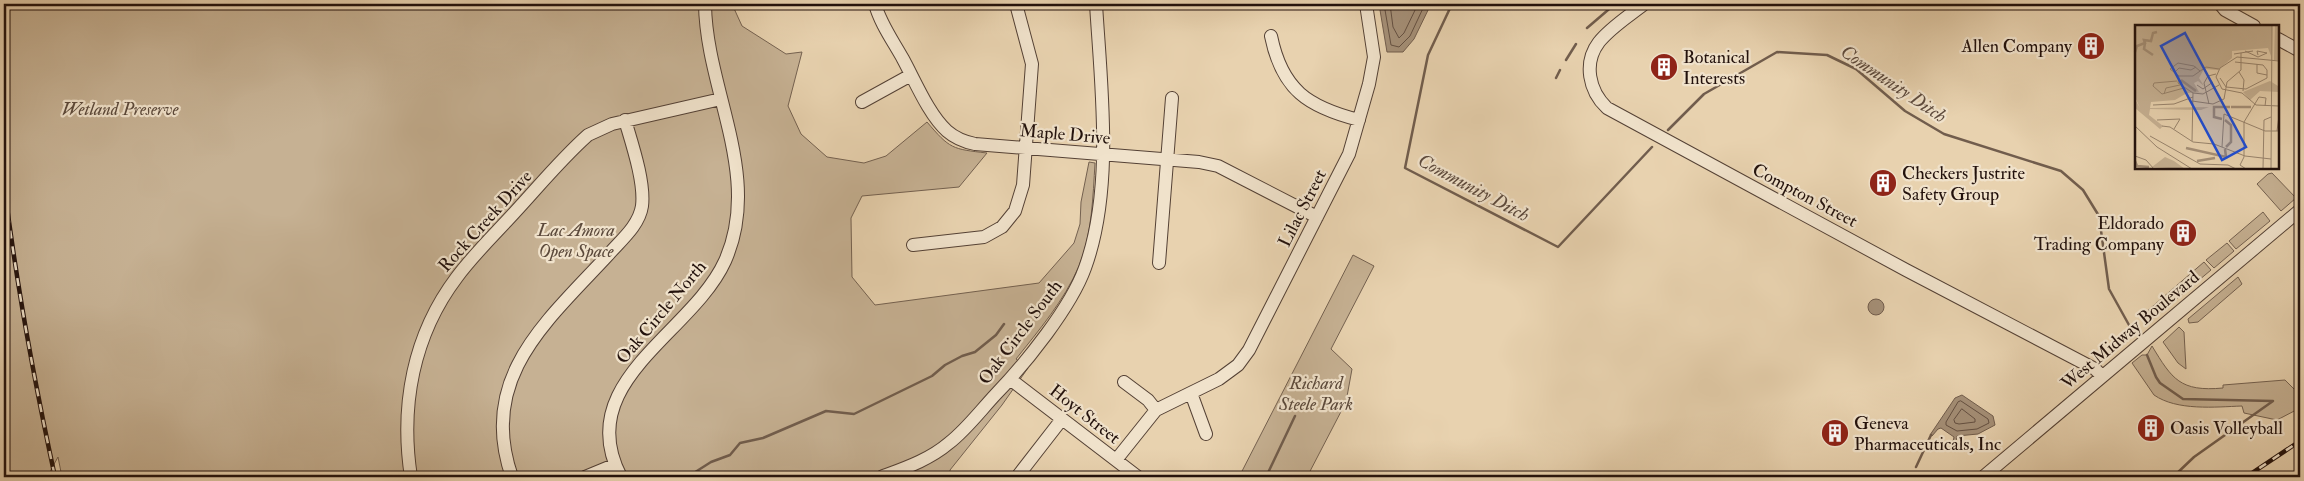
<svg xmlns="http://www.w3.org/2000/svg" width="2304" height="481" font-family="'IM FELL Double Pica',serif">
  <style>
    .green { fill: #c6b193; stroke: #746150 }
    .water { fill: #a59078; stroke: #715d4d }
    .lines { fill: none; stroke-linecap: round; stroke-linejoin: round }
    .shore { stroke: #645042; stroke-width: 1 }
    .stream { stroke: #715d4d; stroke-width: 2.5 }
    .minor-casing { stroke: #544135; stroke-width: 14 }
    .minor { stroke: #f0e2cb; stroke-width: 12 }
    .rail-casing { stroke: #22110c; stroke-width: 4.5 }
    .rail { stroke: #f0e2cb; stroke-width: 2.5; stroke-dasharray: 8; stroke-linecap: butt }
    .labels { text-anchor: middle; stroke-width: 4.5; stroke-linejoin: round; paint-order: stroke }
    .poi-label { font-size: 18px; fill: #22110c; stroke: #f0e2cb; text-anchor: start }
    .park-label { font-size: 18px; font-style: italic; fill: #5b493b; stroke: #f0e2cb }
    .street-label { font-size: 18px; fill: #22110c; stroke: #f0e2cb }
    .water-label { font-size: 19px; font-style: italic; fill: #5d4a3d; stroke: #f0e2cb }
    .inset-river { fill: none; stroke: #a59078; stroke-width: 2.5 }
    .inset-road { fill: none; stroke: #99856e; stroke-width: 1 }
    .view { fill: #1d4ed8; fill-opacity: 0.15; stroke: #1d4ed8; stroke-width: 2.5 }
    .inset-edge { fill: none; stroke: #22110c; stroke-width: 2.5 }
  </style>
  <rect width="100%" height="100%" fill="#e8d2af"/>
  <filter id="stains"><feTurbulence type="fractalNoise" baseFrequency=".004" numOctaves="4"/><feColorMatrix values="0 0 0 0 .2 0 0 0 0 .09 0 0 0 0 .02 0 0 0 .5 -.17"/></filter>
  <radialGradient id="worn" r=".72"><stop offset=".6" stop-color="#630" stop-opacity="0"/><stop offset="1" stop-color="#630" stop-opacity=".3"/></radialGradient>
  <path class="green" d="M4,4H732L742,26L786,54L802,52L788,106L801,134L827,157L864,163L886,156L927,122C950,149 952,149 987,153L959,187L862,196L851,218L852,277L875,305L1039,283L1074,243L1080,224L1081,202L1089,162L1095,163C1093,196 1092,235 1079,266C1064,301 1039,330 1016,359L1028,368L1002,405L950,470V477H62L58,457L47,477H4Z
    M2272,173L2296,198L2281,211L2257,184L2268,174Z
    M2263,212L2270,221L2236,249L2229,241Z
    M2227,243L2234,251L2214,268L2206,260Z
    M1353,255L1374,266L1331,349L1352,369L1346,402L1307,477H1239Z
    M2204,262L2211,270L2149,322L2146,312Z
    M2238,277L2242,284L2198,322L2189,323L2188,319Z
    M2179,327L2184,332L2186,369L2178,363L2163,342Z
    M2152,346C2172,379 2180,392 2223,388V385L2285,380L2300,395V408L2277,420L2244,413L2242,406C2215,407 2177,411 2154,395L2132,363L2142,355H2147Z"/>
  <path class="water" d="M1379,4H1431L1414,39L1403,52H1387Z
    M1868 307a8 8 0 1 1 16 0a8 8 0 1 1-16 0Z
    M1962,395L1993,416L1995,425L1978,434L1957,436L1955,447L1952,446L1954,437L1941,428L1938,429L1932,436L1930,435L1955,398Z"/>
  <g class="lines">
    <path class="shore" d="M1384,4L1391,45L1399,47L1410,36L1425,4
      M1390,4L1393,27L1399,38L1404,33L1418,4
      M1961,401L1988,419L1989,423L1977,429L1957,431L1946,425V422L1958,402Z
      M1962,409L1975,419V422L1959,424L1955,423L1954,420Z"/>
    <path class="stream" d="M1452,4L1428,55L1405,168L1558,247L1652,147
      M1587,28L1615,4
      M1566,60L1576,44
      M1556,78L1560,70
      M1668,130L1704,94L1777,52L1827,55L1856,69L1905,111L1944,134L2061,171L2083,190L2099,216L2109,289L2134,334
      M2147,355L2156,377L2160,383L2183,399L2273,401L2194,457L2173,477
      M1916,467L1931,435
      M676,477L689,476L711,462L730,455L740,443L763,438L826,411L854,414L932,376L945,365L962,356L975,352L996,335L1004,324
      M1266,477L1295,416"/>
    <defs>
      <path id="minor" d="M875,4C880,23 893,41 903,59C915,81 929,115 947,131C955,138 965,142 975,144L1199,162L1218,166L1317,217
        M1644,4C1629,16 1611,27 1599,42C1583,63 1589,91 1607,108L1906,270L2095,369L2102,376
        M2220,4L2225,10L2254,26
        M1271,36C1282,90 1308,107 1359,120
        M2278,39L2300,51
        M862,102L911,75
        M913,245L984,237L1002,227L1015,211L1023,185L1032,64L1016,4
        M1159,263L1172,98
        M1010,379L1138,477
        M1124,382L1148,400L1156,410
        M1191,393L1206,434
        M1116,460L1156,410L1219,379L1238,365L1249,350L1349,154L1369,84L1374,57L1366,4
        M411,477C400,406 413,335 457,277C474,254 496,233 515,212C539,186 562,158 588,135L612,124L721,99
        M512,477C477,378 547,321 608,255C620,241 639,226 642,206C645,182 632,144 625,120
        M585,477L614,465
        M621,477C571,382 692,334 725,261C763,176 706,90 705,4
        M881,477C905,468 929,460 949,443C966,430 981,410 996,394C1026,363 1071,307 1085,268C1114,188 1101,87 1096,4
        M1017,477L1062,419
        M1983,477L2300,210"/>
    </defs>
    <use href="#minor" class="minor-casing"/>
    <use href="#minor" class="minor"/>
    <defs>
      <path id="rail" d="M4,183C16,282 34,380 55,477
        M2246,477L2300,441"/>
    </defs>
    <use href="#rail" class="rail-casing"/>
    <use href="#rail" class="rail"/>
  </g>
  <defs>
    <symbol id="building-disc" viewBox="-11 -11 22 22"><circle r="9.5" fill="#8f2418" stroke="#f0e2cb"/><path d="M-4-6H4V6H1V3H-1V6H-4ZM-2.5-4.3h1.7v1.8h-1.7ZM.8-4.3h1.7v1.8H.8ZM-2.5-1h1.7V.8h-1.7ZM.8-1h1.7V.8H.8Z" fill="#fff"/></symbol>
  </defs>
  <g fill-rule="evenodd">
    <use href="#building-disc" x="2075" y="30" width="32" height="32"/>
    <use href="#building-disc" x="1648" y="51" width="32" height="32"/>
    <use href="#building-disc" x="1867" y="167" width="32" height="32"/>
    <use href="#building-disc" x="2167" y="217" width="32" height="32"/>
    <use href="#building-disc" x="2135" y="412" width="32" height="32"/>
    <use href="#building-disc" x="1819" y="417" width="32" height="32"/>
  </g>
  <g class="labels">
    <g class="poi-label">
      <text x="2072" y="52" text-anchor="end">Allen Company</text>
      <text x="1683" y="63">Botanical<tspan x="1683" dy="21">Interests</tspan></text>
      <text x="1902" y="179">Checkers Justrite<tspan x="1902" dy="21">Safety Group</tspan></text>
      <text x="2164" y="229" text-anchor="end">Eldorado<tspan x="2164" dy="21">Trading Company</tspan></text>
      <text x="1854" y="429">Geneva<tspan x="1854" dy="21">Pharmaceuticals, Inc</tspan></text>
      <text x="2170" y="434">Oasis Volleyball</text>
    </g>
    <g class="park-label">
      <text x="120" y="115">Wetland Preserve</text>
      <text x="576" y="236">Lac Amora<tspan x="576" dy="21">Open Space</tspan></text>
      <text x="1316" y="389">Richard<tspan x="1316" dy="21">Steele Park</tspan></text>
    </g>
    <g class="street-label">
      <text transform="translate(1065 134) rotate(5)" y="6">Maple Drive</text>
      <text transform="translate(1805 195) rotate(28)" y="6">Compton Street</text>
      <text transform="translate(1302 208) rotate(-63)" y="6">Lilac Street</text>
      <text transform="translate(485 221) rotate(-48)" y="6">Rock Creek Drive</text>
      <text transform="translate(661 312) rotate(-50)" y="6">Oak Circle North</text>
      <text transform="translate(2130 330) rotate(-40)" y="6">West Midway Boulevard</text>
      <text transform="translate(1020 332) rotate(-53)" y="6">Oak Circle South</text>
      <text transform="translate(1085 414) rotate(38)" y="6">Hoyt Street</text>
    </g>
    <g class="water-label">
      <text transform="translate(1894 83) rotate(34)" y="7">Community Ditch</text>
      <text transform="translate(1474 187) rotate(28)" y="7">Community Ditch</text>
    </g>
  </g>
  <g transform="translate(2135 25)">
    <rect width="144" height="144" fill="#e8d2af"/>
    <path d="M0,0H137L136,31L133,23L97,26V33L83,45L69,44L64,53L69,61L63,56L59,58L64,67H71L52,68L40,75L16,77L15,83L74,82L66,85L15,84L14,90L28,101L25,104L0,83V74L5,83L0,72ZM140,0H144V35H139ZM135,56L143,61L144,67L125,66L115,75L108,67ZM30,132L39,136L50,144L17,142Z" fill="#c6b193"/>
    <path class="inset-river" d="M10,18L9,24L18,30M0,27L2,21L10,18L9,15L16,16L18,8L22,7M46,55L61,66M96,82H116M87,94L79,92V82H95M90,95L96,100V117L91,122M51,123L91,132L90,124M0,136L2,141L14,142M62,136L80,133"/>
    <path class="inset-road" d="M110,26L123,32L132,28L122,26L123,30M99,29L118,26M144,36L102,32L85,43L81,52L87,64L107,68L121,80L144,81M122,39V48L132,50M104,47L109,55L108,66M39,48L44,43L56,45L61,42M44,51L43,58L58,68L68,69L84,60M44,51L35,44L43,38L59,41L65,46M44,51H58L71,42L84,44M85,53L91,62L111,64L132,53V45L128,40L100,37M42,56L19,58L18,61L27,69L49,63M62,60L68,64L78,57M29,69L31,63L45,60M57,76L78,79L89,74L92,57L106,45V28M74,79L69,58L73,51L81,49M18,80L39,79L58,72M22,95L45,94L39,104M0,101L22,122L57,144M27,101L35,102L58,117L79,119L110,131L136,134M142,106L144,91M15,111L65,139L93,140L101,144M57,116L58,68M87,122L89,89L130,106H144M0,131L11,135L19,144M111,144L105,140L109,132V97L124,72L131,73L130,81M128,144L129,95L136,92M136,144L137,0"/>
    <path class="view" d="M50,8L111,122L87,135L26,21Z"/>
    <rect width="144" height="144" class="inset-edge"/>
  </g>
  <rect width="2304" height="481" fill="none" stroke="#e8d2af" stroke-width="20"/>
  <rect x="5" y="5" width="2294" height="471" fill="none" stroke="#22110c" stroke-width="2.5"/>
  <rect x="10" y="10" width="2284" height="461" fill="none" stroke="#22110c"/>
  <rect width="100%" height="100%" filter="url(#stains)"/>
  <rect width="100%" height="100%" fill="url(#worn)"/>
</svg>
